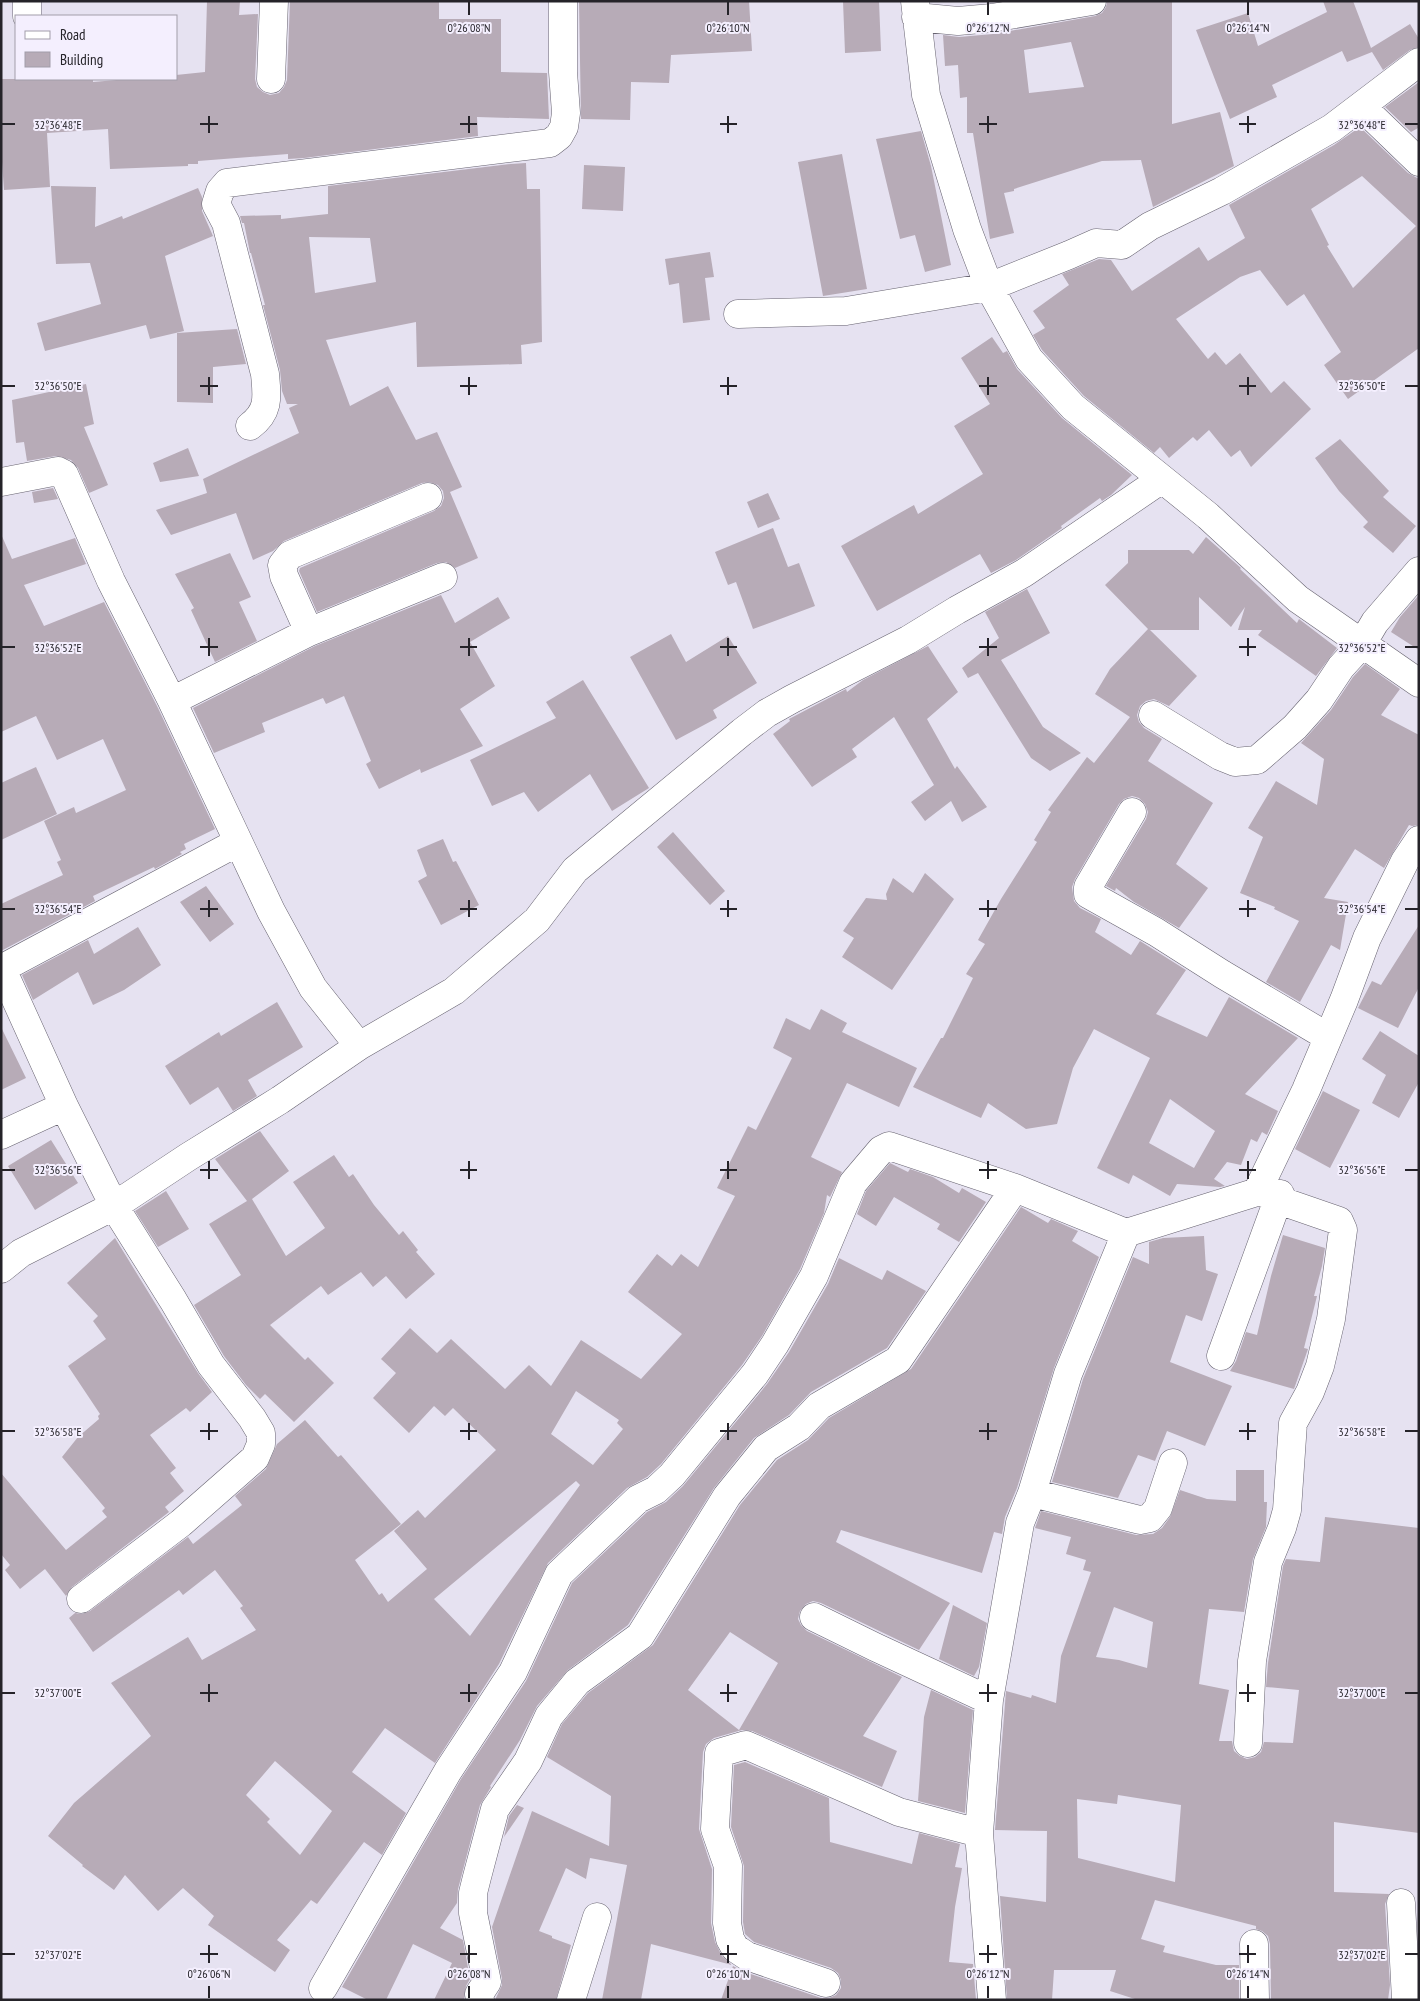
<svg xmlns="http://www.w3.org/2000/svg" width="1420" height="2001" font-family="'PT Sans Narrow',sans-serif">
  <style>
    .building { fill: #b7abb7; fill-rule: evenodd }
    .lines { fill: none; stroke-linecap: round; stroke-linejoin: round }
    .minor-casing { stroke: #676370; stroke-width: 29 }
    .minor { stroke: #fff; stroke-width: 28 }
    .ticks { fill: none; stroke: #252329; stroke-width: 2 }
    .ticks-label { font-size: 12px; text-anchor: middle; fill: #252329; stroke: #f4effe; stroke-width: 4; stroke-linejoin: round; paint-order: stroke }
  </style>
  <rect width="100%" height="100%" fill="#e6e2f1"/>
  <path class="building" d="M207,1H240L239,15L258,14L255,79L257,87L263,92L270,95L279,93L284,87L287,80L290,1H439V19H501V72L547,73L549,119L477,117L478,136L304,158L288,159V154L198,161V164H188V166L110,169L108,129L47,133L50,187L4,190L1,148V79H93V82L128,79H176V75L205,72Z
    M579,1H749L752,51L671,55L669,83L631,82L630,120L581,119Z
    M843,1H879L881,51L845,53Z
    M1107,1H1172V124L1220,112L1234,166L1153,207L1141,160L1102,161L1014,189V191L1004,193L1014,233L990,239L973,133H967V97L960,98L958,65L945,66L943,35L959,37L993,34L1095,16L1102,13L1106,7ZM1071,42L1084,87L1029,93L1024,50Z
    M1323,1H1353L1371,48L1410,24L1419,39V47L1410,50L1383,70L1372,52L1347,62L1342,51L1272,85L1277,97L1230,119L1196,30L1248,13L1258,46L1327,12Z
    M1419,82V130L1418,128L1411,132L1385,107Z
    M1360,127L1408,173L1419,179V348L1348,399L1324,365L1341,352L1304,294L1287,306L1260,270L1240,277L1176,319L1208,359L1215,352L1226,365L1240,353L1271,393L1284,381L1311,409L1251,467L1240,450L1231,457L1209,430L1197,441L1193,437L1169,458L1160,447L1154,453L1084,396L1042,350L1033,335L1045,328L1033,311L1069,285L1062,274L1099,259L1111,260L1132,291L1199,247L1208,261L1245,238L1229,205L1334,145ZM1362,176L1416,226L1353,288L1327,246L1329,245L1311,209Z
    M921,131L931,166L951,265L925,272L915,235L900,239L876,139Z
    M842,154L867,289L823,296L798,162Z
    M526,163L527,189H540L542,342L521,345L522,364L417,367L416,322L326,340L350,406L388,386L416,440L437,432L462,487L450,492L478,558L455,568L446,562L437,563L317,612L299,571L300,568L434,511L441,506L444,498L443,491L438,485L429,482L422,483L284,541L273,551L253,560L236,513L171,535L156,510L207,493L203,479L299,433L289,408L298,404H287L282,391L280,370L263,305H265L251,253H250L244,223H242L240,216L281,215V219L328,214V186L511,164ZM309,237L370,238L376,282L315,293Z
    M584,165L625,167L623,211L582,209Z
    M51,186L96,187L95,227L122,216L123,219L198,188L202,197V211L213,236L165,256L184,331L150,339L146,325L45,351L37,323L101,304L90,263L56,264Z
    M710,252L714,277L705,278L710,320L683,323L679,283L669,285L665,259Z
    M237,329L246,364L213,367V403L177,402V333Z
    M992,337L1003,353L1007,351L1017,369L1062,418L1132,475L1111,495L1102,501L1100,498L1061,526L1062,528L1016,560L991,573L980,554L877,611L841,546L914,505L918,514L983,474L954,426L990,404L961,358Z
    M86,384L94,424L84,427L108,485L89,493L78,468L71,460L56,456L27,461L24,442L16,443L12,400Z
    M1340,439L1389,491L1383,497L1416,526L1393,553L1363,527L1368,522L1339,491L1315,458Z
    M188,448L199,476L160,482L153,463Z
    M53,488L58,499L34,503L32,492Z
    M768,493L780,519L758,528L747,502Z
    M773,528L788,567L799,563L815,606L753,629L736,582L728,585L715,552Z
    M1,534L12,559L75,538L86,564L24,585L44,626L104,602L158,708L215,829L184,844L186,849L180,852L182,854L155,869L154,867L93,896L95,901L1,951V904L63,875L57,862L61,860L44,821L74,807L76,813L126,790L103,739L57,760L36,716L1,732Z
    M1206,537L1241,568L1240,569L1297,623L1299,619L1337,648L1316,676L1258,635L1262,630H1238L1245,607L1231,627L1199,597V630H1150L1197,676L1169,706L1154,699L1146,701L1140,706L1137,715L1139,722L1144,728L1162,739L1148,761L1213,803L1176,864L1208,888L1179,928L1134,902L1116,888L1115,891L1106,886L1146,819L1148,812L1145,804L1139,798L1132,796L1124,799L1119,804L1075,879L1072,887L1074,901L1080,908L1101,919L1095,932L1131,955L1140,941L1186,970L1156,1014L1207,1037L1229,997L1298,1038L1245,1094L1278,1111L1267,1135L1262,1132L1257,1142L1251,1139L1241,1165L1227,1162L1214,1179L1225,1186L1220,1187L1177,1184L1170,1196L1133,1175L1129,1184L1097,1168L1150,1058L1094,1029L1073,1068L1057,1124L1026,1129L988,1103L981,1118L913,1087L941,1038H943L973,978L966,974L985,944L978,940L1001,899L1037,842L1034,840L1051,812L1048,810L1087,757L1094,763L1130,717L1095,694L1110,669L1148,629L1105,585L1128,563V550H1189L1193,554ZM1170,1099L1215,1131L1194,1168L1149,1143Z
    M230,553L251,597L239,602L257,641L215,662L191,610L194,608L175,574Z
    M1027,589L1050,633L1001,660L1043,727L1081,753L1050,771L1031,758L978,673L968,678L962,668L999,638L985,612Z
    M441,595L455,623L498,597L510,618L470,642L495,686L460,709L483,746L421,773L420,769L379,789L366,764L371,761L344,696L326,704L323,698L262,723L265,732L214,753L193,708L315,646Z
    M1419,595V650L1391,632L1400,617Z
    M671,634L686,662L728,636L757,683L713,710L717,718L676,740L630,657Z
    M928,646L958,692L927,719L955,769L957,766L987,807L962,822L951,801L925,821L911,802L934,785L894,717L852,749L857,757L812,787L773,734L790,721L789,719L846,689L847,692L863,680Z
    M1365,664L1400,689L1381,715L1419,735V825L1412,826L1409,825L1384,868L1355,849L1324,898L1348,902L1340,950L1331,945L1300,1002L1266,982L1299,921L1274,909L1275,907L1240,893L1263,837L1248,828L1276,781L1317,805L1324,759L1301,743L1331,710L1353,677Z
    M583,680L649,788L612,811L590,774L538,812L524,792L492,806L470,760L556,718L546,702Z
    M36,767L57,814L1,840V783Z
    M673,832L725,891L710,905L657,847Z
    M443,839L453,862L456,861L479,905L441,925L418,881L427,876L417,850Z
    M925,873L954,899L892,990L842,957L854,938L843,931L866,898L887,900L886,894L893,878L913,893Z
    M206,886L234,924L210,942L180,902Z
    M1419,925V987L1398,1028L1358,1008L1372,981L1381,985Z
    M138,927L161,965L124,990L93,1005L78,972L33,1000L22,975L88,940L94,954Z
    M277,1002L303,1047L248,1080L257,1096L233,1111L218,1087L190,1105L165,1066L219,1032L221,1036Z
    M821,1009L847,1023L842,1032L917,1068L899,1107L847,1083L811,1157L842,1172L830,1197L827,1195L824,1213L800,1269L762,1336L742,1365L661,1464L647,1477L627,1488L548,1563L499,1664L435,1763L385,1728L352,1772L406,1813L382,1855L364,1842L317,1904L311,1900L277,1940L290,1950L275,1972L208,1925L214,1916L183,1888L158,1911L125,1875L114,1890L82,1866L83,1865L48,1836L74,1803L151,1736L111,1683L188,1637L202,1660L256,1630L240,1608L243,1606L215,1570L183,1595L179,1590L93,1652L69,1618L75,1613L82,1614L90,1611L188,1537L193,1544L242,1505L235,1496L266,1469L277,1444L305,1420L338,1457L341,1455L401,1524L355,1560L379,1595L382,1593L388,1602L427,1569L394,1531L418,1510L425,1518L496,1450L453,1408L445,1416L434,1406L409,1433L373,1398L396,1373L381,1359L410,1328L437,1353L451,1339L505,1389L529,1365L551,1386L581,1340L641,1379L682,1334L628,1292L657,1254L672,1266L681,1254L698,1267L735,1196L717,1188L748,1126L756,1130L792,1058L773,1048L786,1018L810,1030ZM576,1391L619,1420L617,1423L623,1429L593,1465L551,1434ZM576,1481L580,1485L470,1636L434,1599ZM275,1761L332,1811L300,1855L267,1822L270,1819L246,1795Z
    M1,1027L26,1078L1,1090Z
    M1380,1031L1419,1056V1082L1399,1118L1372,1103L1386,1075L1362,1059Z
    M1323,1091L1360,1110L1330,1168L1295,1149Z
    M260,1131L289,1171L252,1199L286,1256L325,1228L293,1182L334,1155L349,1177L353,1174L374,1205L399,1235L403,1231L418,1250L416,1252L435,1274L406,1299L386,1276L373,1287L361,1272L328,1295L321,1286L270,1325L305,1360L308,1357L334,1383L294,1422L265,1394L260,1399L246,1385L224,1356L194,1305L241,1275L209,1224L247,1201L215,1159Z
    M51,1140L78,1183L35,1210L8,1166Z
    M890,1163L908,1172L910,1169L933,1177L959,1193L962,1188L986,1202L959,1242L937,1229L940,1224L894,1197L876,1226L857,1214L866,1191Z
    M166,1191L189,1229L158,1247L135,1211Z
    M1021,1207L1048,1223L1051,1219L1078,1231L1072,1241L1099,1257L1054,1368L1017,1488L1005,1517L1002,1534L994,1532L982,1573L841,1530L836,1542L950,1603L919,1650L821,1603L813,1601L806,1604L800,1611L798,1619L801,1625L807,1631L902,1677L863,1736L897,1751L882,1787L752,1731L742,1730L714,1738L706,1744L703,1752L699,1829L712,1869L711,1923L715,1942L722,1956L732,1965L651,1944L641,2000H602L627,1865L590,1858L586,1879L566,1868L539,1931L552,1936V1938L571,1945L556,2000H495L502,1985V1979L492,1927L532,1811L609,1846L611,1796L547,1757L562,1724L588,1693L653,1645L740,1505L777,1460L808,1440L829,1418L911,1369ZM730,1632L778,1663L739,1730L688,1690Z
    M1283,1235L1325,1248L1322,1266L1314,1296H1317L1304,1348L1308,1349L1294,1389L1230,1371L1236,1361L1246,1332L1257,1335L1271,1276Z
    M1204,1236L1206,1270L1218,1274L1202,1321L1186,1315L1170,1362L1232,1386L1205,1446L1167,1431L1155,1461L1138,1455L1118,1498L1052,1482L1083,1379L1133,1257L1149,1264V1242L1163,1238Z
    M115,1238L198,1373L212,1392L190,1412L186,1408L150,1435L176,1468L170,1473L184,1491L165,1507L169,1512L72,1587L66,1596L45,1569L20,1589L5,1570L10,1565L1,1554V1473L66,1550L107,1517L102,1511L105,1508L62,1457L78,1437L99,1419L98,1416L100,1414L68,1366L106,1339L93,1321L98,1316L67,1283Z
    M839,1258L882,1280L887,1270L926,1291L887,1348L811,1392L789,1415L754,1438L714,1488L628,1625L568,1670L537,1706L520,1740L490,1786L491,1787L480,1805L458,1889L457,1903L440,1928L463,1940L470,1979L466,1986L464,2000H434L452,1963L413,1944L386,2000H368L342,1987L461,1779L526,1681L572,1583L647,1512L666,1502L683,1486L767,1384L789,1352L828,1284Z
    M1236,1470H1264V1502H1267L1266,1527L1253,1559L1244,1612L1209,1609L1199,1684L1229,1690L1219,1741H1232L1234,1751L1240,1756L1247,1759L1255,1757L1261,1752L1264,1742L1293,1743L1299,1690L1266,1687L1268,1663L1283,1566L1286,1559L1320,1562L1325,1517L1419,1528V1833L1334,1822V1892L1389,1894L1385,1904L1390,1985L1388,2000H1271L1270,1944L1268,1936L1262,1931L1256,1929V1926L1155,1900L1141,1939L1165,1946L1163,1952L1216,1965H1239V2000H1138L1110,1991L1116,1970H1054L1052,2000H1007L1000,1896L1046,1902L1047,1831L995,1830L1006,1691L1031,1698L1032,1695L1056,1703L1061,1656L1091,1572L1083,1570L1086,1560L1066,1554L1071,1537L1035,1528L1041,1511L1136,1535L1153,1534L1162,1528L1170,1517L1180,1490L1207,1499L1236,1501ZM1114,1607L1153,1622L1147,1668L1119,1660L1096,1657ZM1118,1795L1181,1805L1175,1882L1078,1858L1077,1799L1117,1804Z
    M953,1605L987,1623L979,1667L974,1676L939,1659Z
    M931,1690L973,1710L965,1813L918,1801L924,1717Z
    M745,1762L829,1798L830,1842L912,1864L919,1833L960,1844L955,1867L962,1868L955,1907L949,1962L973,1964L976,2000H721L733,1966L742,1971L821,1998H829L836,1995L841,1988V1980L838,1973L831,1968L754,1942L745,1934L743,1922L744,1866L731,1827L734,1765Z
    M517,1805L524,1808L504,1837L509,1816Z"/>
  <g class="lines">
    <defs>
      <path id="minor" d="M27,1V16
        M915,1L926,95L967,229L989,287L1029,359L1073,407L1208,516L1298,599L1419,683
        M916,17L958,21L992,18L1092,1
        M271,79L274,1
        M1361,106L1419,162
        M738,314L846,311L989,287L1069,255L1096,243L1122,245L1150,226L1222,191L1332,128L1419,62
        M250,426C270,411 267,396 265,374L226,223L216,204L220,191L227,183L550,143L559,136L564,127L566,113L563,72V1
        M1,482L58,471L64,474L111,581L172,701L271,911L313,988L359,1046
        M309,632L284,576L282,565L290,555L428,497
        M172,701L309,632L443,577
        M1153,715L1220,756L1235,762L1257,760L1295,727L1319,700L1341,667L1362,644L1375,622L1419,571
        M1132,812L1088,887V894L1156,932L1222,974L1328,1037
        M1,969L238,842
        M2,969L64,1106L114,1206L173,1300L211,1365L252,1418L261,1433V1444L255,1458L181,1523L81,1599
        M1,1135L64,1106
        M1257,1192L1306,1090L1344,1000L1367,938L1405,861L1419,840
        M1,1269L21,1253L114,1206L188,1157L280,1100L359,1046L454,991L537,920L575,870L742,732L767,713L792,699L908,640L957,610L1024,573L1162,479
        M1221,1356L1280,1194
        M1032,1493L1140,1520L1150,1518L1158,1508L1173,1463
        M814,1617L875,1647L989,1700
        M1401,1903L1406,2000
        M1254,1944L1255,2000
        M826,1983L747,1956L735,1948L730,1939L727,1923L728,1866L715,1829L719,1753L746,1745L899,1812L979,1833
        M323,1988L448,1771L513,1672L559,1574L638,1499L656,1490L672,1475L755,1374L775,1344L814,1276L853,1183L881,1150L889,1146L1015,1188L1126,1233
        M480,2000L479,1994L487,1982L473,1913V1893L477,1877L495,1809L528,1761L549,1716L577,1682L640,1636L727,1496L766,1448L799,1427L819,1406L898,1360L1015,1188
        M571,2000L597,1917
        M992,2000L979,1833L989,1700L1020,1523L1032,1493L1068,1374L1126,1233L1257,1192L1280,1194L1284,1202L1339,1221L1343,1230L1331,1319L1320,1366L1310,1392L1293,1423L1287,1510L1282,1528L1268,1562L1252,1661L1248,1743"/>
    </defs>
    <use href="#minor" class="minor-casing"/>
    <use href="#minor" class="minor"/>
  </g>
  <path class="ticks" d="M469,2V15M728,2V15M988,2V15M1248,2V15M209,116V133M469,116V133M728,116V133M988,116V133M1248,116V133M2,124H15M200,124H218M460,124H477M720,124H737M979,124H997M1239,124H1256M1405,124H1418M209,377V395M469,377V395M728,377V395M988,377V395M1248,377V395M2,386H15M200,386H218M460,386H477M720,386H737M979,386H997M1239,386H1256M1405,386H1418M209,638V656M469,638V656M728,638V656M988,638V656M1248,638V656M2,647H15M200,647H218M460,647H477M720,647H737M979,647H997M1239,647H1256M1405,647H1418M209,900V917M469,900V917M728,900V917M988,900V917M1248,900V917M2,909H15M200,909H218M460,909H477M720,909H737M979,909H997M1239,909H1256M1405,909H1418M209,1161V1179M469,1161V1179M728,1161V1179M988,1161V1179M1248,1161V1179M2,1170H15M200,1170H218M460,1170H477M720,1170H737M979,1170H997M1239,1170H1256M1405,1170H1418M209,1423V1440M469,1423V1440M728,1423V1440M988,1423V1440M1248,1423V1440M2,1431H15M200,1431H218M460,1431H477M720,1431H737M979,1431H997M1239,1431H1256M1405,1431H1418M209,1684V1702M469,1684V1702M728,1684V1702M988,1684V1702M1248,1684V1702M2,1693H15M200,1693H218M460,1693H477M720,1693H737M979,1693H997M1239,1693H1256M1405,1693H1418M209,1945V1963M469,1945V1963M728,1945V1963M988,1945V1963M1248,1945V1963M2,1954H15M200,1954H218M460,1954H477M720,1954H737M979,1954H997M1239,1954H1256M1405,1954H1418M209,1986V1998M469,1986V1998M728,1986V1998M988,1986V1998M1248,1986V1998"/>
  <g class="ticks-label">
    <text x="469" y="32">0°26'08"N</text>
    <text x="728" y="32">0°26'10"N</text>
    <text x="988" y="32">0°26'12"N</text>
    <text x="1248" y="32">0°26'14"N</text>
    <text x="1362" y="129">32°36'48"E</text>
    <text x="58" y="129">32°36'48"E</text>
    <text x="1362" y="390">32°36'50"E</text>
    <text x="58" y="390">32°36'50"E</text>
    <text x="58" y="652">32°36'52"E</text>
    <text x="1362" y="652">32°36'52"E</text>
    <text x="58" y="913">32°36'54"E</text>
    <text x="1362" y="913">32°36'54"E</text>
    <text x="1362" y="1174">32°36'56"E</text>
    <text x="58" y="1174">32°36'56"E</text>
    <text x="1362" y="1436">32°36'58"E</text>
    <text x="58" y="1436">32°36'58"E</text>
    <text x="58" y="1697">32°37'00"E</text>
    <text x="1362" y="1697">32°37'00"E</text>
    <text x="1362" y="1959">32°37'02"E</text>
    <text x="58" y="1959">32°37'02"E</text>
    <text x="209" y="1978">0°26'06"N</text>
    <text x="469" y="1978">0°26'08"N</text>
    <text x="728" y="1978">0°26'10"N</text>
    <text x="988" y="1978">0°26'12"N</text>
    <text x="1248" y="1978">0°26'14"N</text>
  </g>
  <rect width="1420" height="2001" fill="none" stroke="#252329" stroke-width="5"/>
  <rect x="15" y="15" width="162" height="65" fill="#f4effe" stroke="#a19da9"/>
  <rect x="25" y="31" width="25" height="8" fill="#ffffff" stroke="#a19da9"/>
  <text x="60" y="40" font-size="15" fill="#252329">Road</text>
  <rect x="25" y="52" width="25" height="15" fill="#b7abb7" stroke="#a19da9"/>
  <text x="60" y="65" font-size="15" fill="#252329">Building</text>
</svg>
